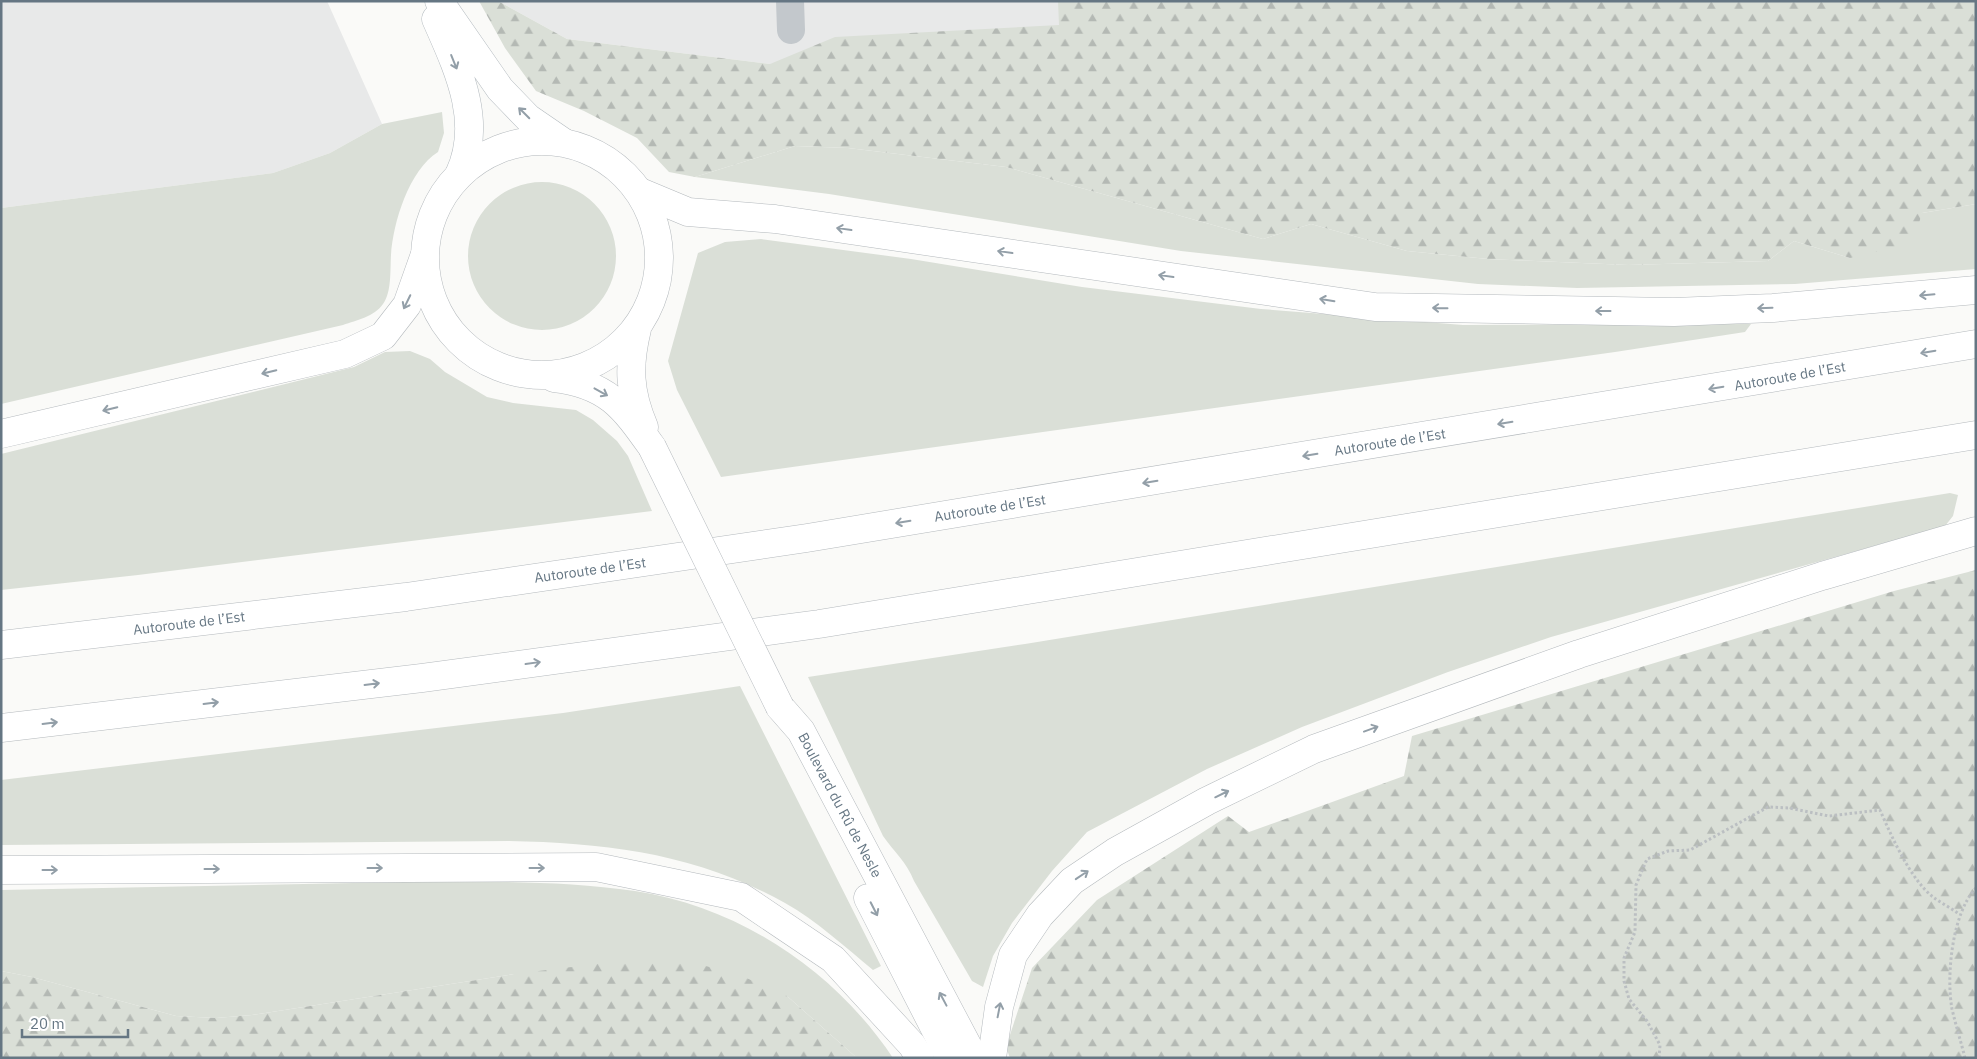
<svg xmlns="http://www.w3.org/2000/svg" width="1977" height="1059" font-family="'IBM Plex Sans',sans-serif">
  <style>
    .built { fill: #e8e9e9 }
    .grass { fill: #dadfd7 }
    .forest { fill: url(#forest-firs) }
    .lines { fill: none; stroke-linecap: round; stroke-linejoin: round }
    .secondary-casing { stroke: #b3babf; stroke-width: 29 }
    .primary-casing { stroke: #b5babe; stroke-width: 29 }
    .motorway-casing { stroke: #b4b9bd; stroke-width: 29 }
    .path { stroke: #bbbfc2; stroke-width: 3; stroke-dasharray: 2.5 2.5; stroke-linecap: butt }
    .minor { stroke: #c3c8cc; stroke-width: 28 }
    .secondary { stroke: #fff; stroke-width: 28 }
    .primary { stroke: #fff; stroke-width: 28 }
    .motorway { stroke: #fff; stroke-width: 28 }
    .primary-bridge-casing { stroke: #b5babe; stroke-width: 29; stroke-linecap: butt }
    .primary-bridge { stroke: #fff; stroke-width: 28 }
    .oneway { stroke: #939fa8 }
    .labels { text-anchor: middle; stroke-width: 5; stroke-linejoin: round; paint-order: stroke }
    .street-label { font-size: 14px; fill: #657683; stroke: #fff }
  </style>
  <defs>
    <pattern id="forest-firs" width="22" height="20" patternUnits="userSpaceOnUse" patternTransform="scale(1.25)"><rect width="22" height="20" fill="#dadfd7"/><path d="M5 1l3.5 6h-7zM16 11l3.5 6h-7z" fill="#b4b9b4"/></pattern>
  </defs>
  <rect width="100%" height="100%" fill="#fafaf8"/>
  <path class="built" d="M1,1H327L382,124L330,153L273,173L1,208Z
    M498,1H1667L770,64L567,39Z"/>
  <path class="grass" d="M442,112L444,133L438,152C409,170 393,223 391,255C390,269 392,292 383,304C374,317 357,320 343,325L1,404V208L273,173L330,153L382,124Z
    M795,146L848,148L1006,167L1263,239L1311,224L1407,251L1488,259L1628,265L1768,261L1794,241L1850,258L1922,213L1976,204V269L1795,284L1577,288L1478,284L1181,251L829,194L695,177Z
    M468 256a74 74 0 1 1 148 0a74 74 0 1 1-148 0Z
    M761,239L911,259L1082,287L1261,309L1463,325L1751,324L1745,332L1615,352L721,477L677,390L668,361L698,253L725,242Z
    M410,351L430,359L445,372L487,397L513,403L576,410L593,420L617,441L628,456L652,511L138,575L1,590V454L354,367L385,352Z
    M1950,493L1958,495L1953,516L1945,526L1551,637L1448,672L1302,727L1207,769L1087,832L1052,871L1012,923L993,956L983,987L972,981L914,881C906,861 895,853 883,836L808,677L1025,644Z
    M740,686L881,966L873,970C845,947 817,921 785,903C697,854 609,843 509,841L1,845V780L563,713Z
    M453,881C514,882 575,882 635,891C740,907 835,971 893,1058H857L787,996L514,974L252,1015L216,1018L176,1016L32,977L1,971V890Z"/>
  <path class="forest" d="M479,1H498L567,39L770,64L835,37L1059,25L1058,1H1976V204L1922,213L1913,243L1850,258L1794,241L1768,261L1628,265L1488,259L1407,251L1311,224L1263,239L1006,167L848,148L795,146L695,177L669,172L637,138L584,111L536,91L505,48Z
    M1976,570V1058H1010L1006,1047L1032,968L1097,900L1228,816L1249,832L1404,776L1412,736L1894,591Z
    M685,960L744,977L787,996L857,1058H1V971L32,977L176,1016L216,1018L252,1015L514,974L613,962Z"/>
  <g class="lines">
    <defs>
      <path id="secondary" d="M439,1L500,89L528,118L563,142
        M436,19C458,69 484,122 459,175"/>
      <path id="primary" d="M425 258a117 117 0 1 1 234 0a117 117 0 1 1-234 0Z
        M637,329C628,366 629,392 644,427
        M554,378C607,384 623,406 652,447
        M780,707L801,731L974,1058
        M868,898L950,1058"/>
      <path id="motorway" d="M640,192L688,212L775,219L1375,307L1674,312L1773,308L1976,290
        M1,434L345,354L383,336L407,305L424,257
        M1,645L406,597L807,538L1976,344
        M1,728L422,678L819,624L1976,435
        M1,870L596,867L741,897L833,959L912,1045L920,1058
        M992,1058L999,1007L1013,955L1040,915L1072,881L1115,852L1207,801L1314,749L1579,654L1822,576L1976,531"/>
    </defs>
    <use href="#secondary" class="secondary-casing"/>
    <use href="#primary" class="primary-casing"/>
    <use href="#motorway" class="motorway-casing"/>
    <path class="path" d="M1659,1058L1660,1045L1647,1021L1629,999L1624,981V958L1635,932L1636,885L1647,859L1668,851L1690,850L1768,807L1789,808L1829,816L1880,810C1891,835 1910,879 1933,897C1941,903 1951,908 1959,914
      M1965,1058C1961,1042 1956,1026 1952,1009C1946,976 1952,913 1976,888"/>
    <path class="minor" d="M790,1L791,30"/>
    <use href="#secondary" class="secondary"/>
    <use href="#primary" class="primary"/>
    <use href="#motorway" class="motorway"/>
    <defs>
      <path id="primary-bridge" d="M652,447L780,707"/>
    </defs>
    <use href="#primary-bridge" class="primary-bridge-casing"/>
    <use href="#primary-bridge" class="primary-bridge"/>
  </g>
  <defs><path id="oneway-shaft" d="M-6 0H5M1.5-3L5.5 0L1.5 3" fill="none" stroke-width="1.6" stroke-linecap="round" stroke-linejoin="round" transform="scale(1.25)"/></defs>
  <g class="oneway">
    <use href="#oneway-shaft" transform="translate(454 62) rotate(68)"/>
    <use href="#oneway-shaft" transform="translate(524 113) rotate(-135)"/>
    <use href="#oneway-shaft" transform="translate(844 229) rotate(-172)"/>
    <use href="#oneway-shaft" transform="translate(1005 252) rotate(-172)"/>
    <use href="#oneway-shaft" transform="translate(1166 276) rotate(-172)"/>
    <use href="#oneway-shaft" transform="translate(1927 295) rotate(175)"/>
    <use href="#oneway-shaft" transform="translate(1327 300) rotate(-171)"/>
    <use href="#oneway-shaft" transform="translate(407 302) rotate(116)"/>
    <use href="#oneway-shaft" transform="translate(1440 308) rotate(-179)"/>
    <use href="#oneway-shaft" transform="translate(1765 308) rotate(178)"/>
    <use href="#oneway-shaft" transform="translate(1603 311) rotate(-180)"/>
    <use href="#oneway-shaft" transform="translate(1928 352) rotate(170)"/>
    <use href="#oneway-shaft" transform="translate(269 372) rotate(167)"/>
    <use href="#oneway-shaft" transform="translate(1716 388) rotate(170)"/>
    <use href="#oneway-shaft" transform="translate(601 392) rotate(29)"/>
    <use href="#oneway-shaft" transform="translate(110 409) rotate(167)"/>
    <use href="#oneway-shaft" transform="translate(1505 423) rotate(171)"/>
    <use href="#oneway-shaft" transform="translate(1310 455) rotate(171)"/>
    <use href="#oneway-shaft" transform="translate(1150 482) rotate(171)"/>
    <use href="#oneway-shaft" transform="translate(903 522) rotate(171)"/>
    <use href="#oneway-shaft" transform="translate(533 663) rotate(-8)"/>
    <use href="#oneway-shaft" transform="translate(372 684) rotate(-7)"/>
    <use href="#oneway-shaft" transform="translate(211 703) rotate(-7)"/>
    <use href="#oneway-shaft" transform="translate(50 723) rotate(-7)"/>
    <use href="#oneway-shaft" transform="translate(1371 729) rotate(-20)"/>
    <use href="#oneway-shaft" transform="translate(1222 794) rotate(-26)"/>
    <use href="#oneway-shaft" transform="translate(375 868)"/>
    <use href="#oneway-shaft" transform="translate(537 868)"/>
    <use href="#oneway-shaft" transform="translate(212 869)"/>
    <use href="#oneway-shaft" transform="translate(50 870)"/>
    <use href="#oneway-shaft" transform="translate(1082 875) rotate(-34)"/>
    <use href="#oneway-shaft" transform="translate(874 909) rotate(63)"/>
    <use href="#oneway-shaft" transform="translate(943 999) rotate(-118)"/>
    <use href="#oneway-shaft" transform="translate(999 1010) rotate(-79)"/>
  </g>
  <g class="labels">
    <g class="street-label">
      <text transform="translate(1790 376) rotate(-10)" y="5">Autoroute de l’Est</text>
      <text transform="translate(1390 442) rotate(-9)" y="5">Autoroute de l’Est</text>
      <text transform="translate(990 508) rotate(-9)" y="5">Autoroute de l’Est</text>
      <text transform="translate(590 570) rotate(-8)" y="5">Autoroute de l’Est</text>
      <text transform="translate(189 623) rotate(-7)" y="5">Autoroute de l’Est</text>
      <text transform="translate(840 805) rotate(62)" y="5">Boulevard du Rû de Nesle</text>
    </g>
  </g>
  <rect width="1977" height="1059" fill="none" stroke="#657683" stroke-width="5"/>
  <path d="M22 1029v8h106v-8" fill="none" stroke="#657683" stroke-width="2.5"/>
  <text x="30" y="1029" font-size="15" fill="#657683" stroke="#ffffff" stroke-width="4" paint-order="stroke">20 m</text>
</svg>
